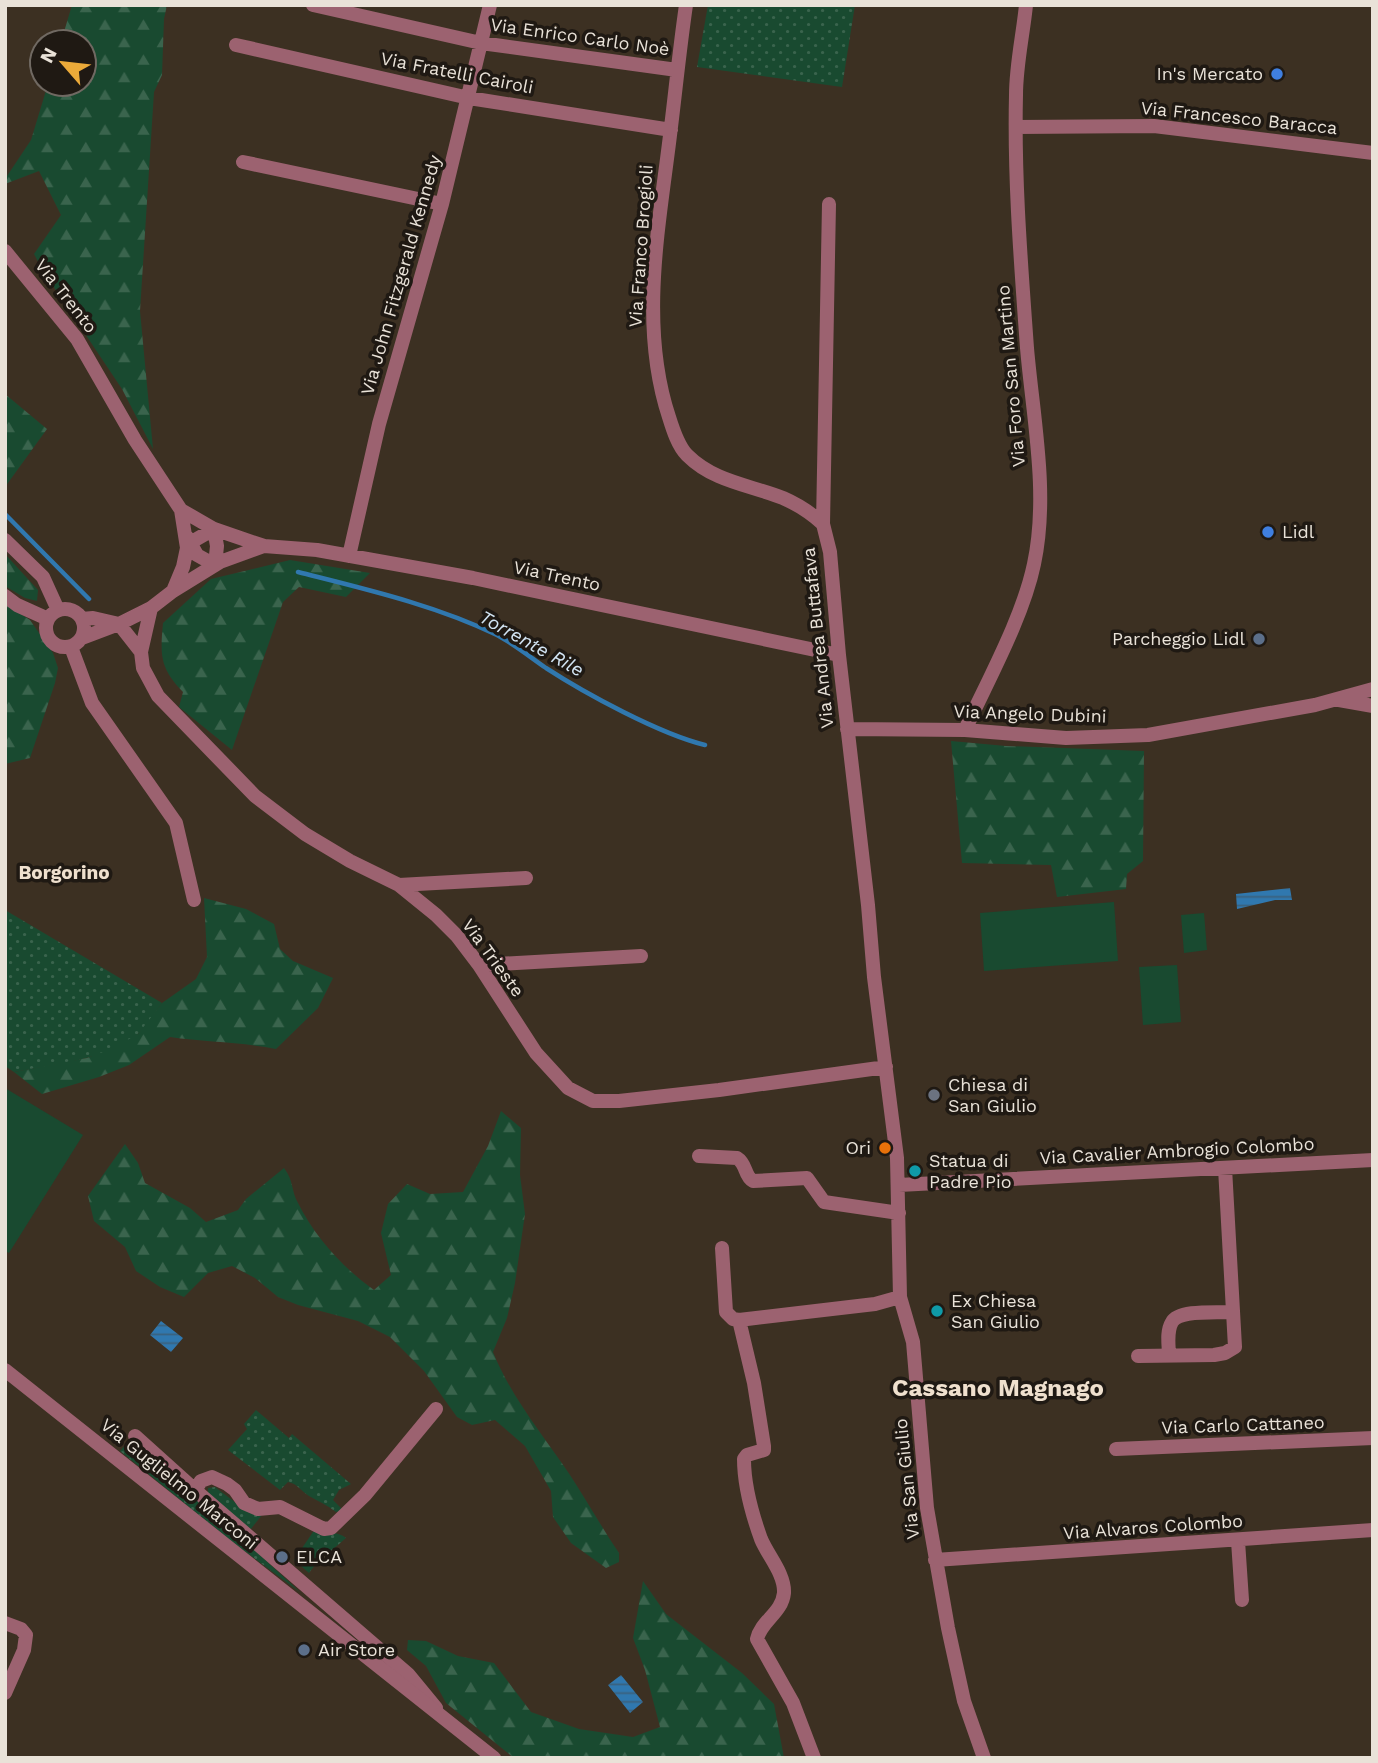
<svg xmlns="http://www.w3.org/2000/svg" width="1378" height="1763" font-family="'Work Sans',sans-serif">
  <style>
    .grass { fill: url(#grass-dots) }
    .forest { fill: url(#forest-firs) }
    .pitch { fill: #194a30 }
    .water { fill: url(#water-rules) }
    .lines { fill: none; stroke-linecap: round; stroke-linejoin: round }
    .stream { stroke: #3078af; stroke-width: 4.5 }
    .minor { stroke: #9c6270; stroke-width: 14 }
    .tertiary { stroke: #9c6270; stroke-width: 14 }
    .shop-dot { fill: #3f7fe0; stroke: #1f1913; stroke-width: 2.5 }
    .service-dot { fill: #5c6f8a; stroke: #1f1913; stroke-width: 2.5 }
    .worship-dot { fill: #6b7280; stroke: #1f1913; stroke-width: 2.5 }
    .food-dot { fill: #e8710a; stroke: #1f1913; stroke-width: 2.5 }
    .culture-dot { fill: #0f9aa8; stroke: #1f1913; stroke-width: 2.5 }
    .labels { text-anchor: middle; stroke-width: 7; stroke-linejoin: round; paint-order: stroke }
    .street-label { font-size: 18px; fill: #e9e2d8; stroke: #1f1913 }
    .poi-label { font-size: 18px; fill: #e9e2d8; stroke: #1f1913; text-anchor: start }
    .water-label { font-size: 19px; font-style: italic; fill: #d2e4f3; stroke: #1f1913 }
    .neighbourhood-label { font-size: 19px; font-weight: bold; fill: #efe0ce; stroke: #1f1913 }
    .district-label { font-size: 24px; font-weight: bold; fill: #efe0ce; stroke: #1f1913 }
  </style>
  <defs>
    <pattern id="grass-dots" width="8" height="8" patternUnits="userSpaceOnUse" patternTransform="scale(1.75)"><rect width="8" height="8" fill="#194a30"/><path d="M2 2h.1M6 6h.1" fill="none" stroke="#3a644d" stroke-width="1.8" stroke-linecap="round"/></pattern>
    <pattern id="forest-firs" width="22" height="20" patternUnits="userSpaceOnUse" patternTransform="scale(1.75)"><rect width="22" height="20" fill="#194a30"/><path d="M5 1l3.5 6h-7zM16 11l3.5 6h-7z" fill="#3a644d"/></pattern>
    <pattern id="water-rules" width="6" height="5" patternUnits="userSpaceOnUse" patternTransform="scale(1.75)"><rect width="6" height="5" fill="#3078af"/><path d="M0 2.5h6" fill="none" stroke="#3a617e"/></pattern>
  </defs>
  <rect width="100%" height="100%" fill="#3c3022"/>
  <path class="grass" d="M708,5H855L842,87L697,67Z
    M5,910L162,1003C155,1013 147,1025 138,1034C111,1059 50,1065 14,1072L5,1066Z
    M256,1410L289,1438L292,1434L351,1484L339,1490L333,1500L343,1510L336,1512C327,1505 318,1501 309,1496C301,1491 298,1484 288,1482L280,1490L228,1450L247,1429L244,1424Z
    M132,1437L301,1593L231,1541L120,1451Z
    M215,1487L244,1509L262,1515L250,1530L208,1496V1488Z
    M315,1529C325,1533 338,1531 346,1538C333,1550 319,1558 309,1573L294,1560Z"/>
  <path class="forest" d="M72,5H167L164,19L162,75L154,92L140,311L153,449L122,389L43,271L34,254L61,215L39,171L5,184V179L31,140L48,84H84V42H61Z
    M5,394L47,429L5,487Z
    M5,554L38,590L37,601L25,598L5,586Z
    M290,560L370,573L346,597L299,587L283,602L232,750L179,707L183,692C160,668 160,656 163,623L211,579Z
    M5,604L30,620L53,653L58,668L55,683L30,758L5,764Z
    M951,741L1006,746L1144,751L1143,861L1127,874L1126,889L1057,897L1051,865L962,863Z
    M204,898L246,909L274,924L280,949L293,961L333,978L318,1008L276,1049C241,1042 205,1042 170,1037L129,1065L99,1077L42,1094L14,1072L87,1058L111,1049L138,1034L162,1003L196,979L207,957Z
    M501,1111L521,1128L520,1175L525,1214L515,1283L507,1318L493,1352C511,1397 543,1435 570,1475C587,1501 602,1528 619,1553V1562L606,1568L571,1543L553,1517L551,1491L525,1446L495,1420L472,1425L457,1417L424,1371L390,1337L358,1321L298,1305L278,1297L255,1278L232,1266L208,1273L184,1297L160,1287L136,1271L125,1247L94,1221L88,1196L125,1144L138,1163L145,1183L190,1208L206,1222L238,1210L246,1199L284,1168C294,1181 291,1191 298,1203C315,1237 343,1268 374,1290L391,1275L381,1233L388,1204L407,1184L430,1194L463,1192L488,1146Z
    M643,1581L666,1614L742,1673L774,1704L784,1758H514L446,1703L426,1666L407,1650L408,1640L426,1641L458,1656L494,1663L531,1712L579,1729L633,1737L660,1727L645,1670L633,1638Z"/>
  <path class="pitch" d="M1114,902L1118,961L984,971L980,913Z
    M1204,913L1207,950L1184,953L1181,915Z
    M1177,965L1181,1022L1143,1025L1139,967Z
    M5,1088L83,1135L9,1253L5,1251Z"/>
  <path class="water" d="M1290,888L1292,900H1275L1237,909L1236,894Z
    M161,1321L183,1338L171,1352L150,1335Z
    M621,1675L643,1702L630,1713L608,1685Z"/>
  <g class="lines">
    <path class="stream" d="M5,514L89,599
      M298,572C365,589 435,605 497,635C514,644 530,657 546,668C586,694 660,734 705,745"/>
    <path class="minor" d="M313,5L481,43L677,70
      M686,5C680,46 676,86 671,127C660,222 638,323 669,417C673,430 678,446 687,455C714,482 750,485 783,498C799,505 811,513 823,524
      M236,45L469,98L671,130
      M1016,127L1154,126L1373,153
      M243,162L442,204
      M829,204L823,524L830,552L839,655L868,905L874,977L897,1158L900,1297L913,1342L927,1508L948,1628L964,1701L984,1758
      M5,251L77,339L135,440L181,510L187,548L183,567L173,591
      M181,510L214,529L264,546L317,550L473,578L839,655
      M187,537L197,555L215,565
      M5,540L43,577L58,610
      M187,548L195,540L214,529L217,546L215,565
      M349,556L379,424L442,204L490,5
      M5,596L17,605L48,619
      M46 628a19 19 0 1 1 38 0a19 19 0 1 1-38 0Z
      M82,619L93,618L119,624L141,652L143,668L158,696L255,796L305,834L350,861L399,885L436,915L457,936L479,965L536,1053L568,1088L593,1101H619L719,1090L886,1067
      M82,638L119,624L151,608L173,591L220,562L264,546
      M71,647L92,703L176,823L194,900
      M141,652L151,608
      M1339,700L1373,706
      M847,729L965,730L1066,738L1148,735L1315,705L1373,689
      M965,730C988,680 1023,617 1034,564C1049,494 1033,418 1027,348C1021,264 1014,179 1016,95C1016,65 1023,35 1026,5
      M399,885L526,878
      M479,965L641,956
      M699,1156L737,1158C747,1164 744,1176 753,1181L807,1178L824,1202L899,1213
      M899,1185L1373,1160
      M722,1248L726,1312L733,1319L739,1320
      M1138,1356L1214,1355L1225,1353L1235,1347L1225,1168
      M1169,1356C1169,1345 1166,1332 1172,1322C1179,1309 1219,1313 1232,1312
      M135,1436L195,1490
      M1116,1449L1373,1438
      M1238,1541L1242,1600
      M935,1560L1373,1530
      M5,1623L21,1629L26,1635L24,1650L5,1693
      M436,1708L408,1674L195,1490L201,1481L212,1477L227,1484L235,1490L244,1503L258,1509L280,1507L324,1529L331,1528L365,1495L436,1409
      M814,1758L793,1703L757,1639C761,1621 782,1613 784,1593C785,1574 768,1556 761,1539C752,1514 744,1485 744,1459L747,1455L764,1450V1446L754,1383L739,1320L875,1304L900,1297"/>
    <path class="tertiary" d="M5,1370L494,1758"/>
  </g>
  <g class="shop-dot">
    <circle cx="1277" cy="74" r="7"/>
    <circle cx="1268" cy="532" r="7"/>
  </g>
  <g class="service-dot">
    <circle cx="1259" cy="639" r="7"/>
    <circle cx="282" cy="1557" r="7"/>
    <circle cx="304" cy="1650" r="7"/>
  </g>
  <circle class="worship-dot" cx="934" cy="1095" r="7"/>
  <circle class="food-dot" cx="885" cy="1148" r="7"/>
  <g class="culture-dot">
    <circle cx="915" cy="1171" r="7"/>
    <circle cx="937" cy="1311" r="7"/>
  </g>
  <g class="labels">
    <g class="street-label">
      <text transform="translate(580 37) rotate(8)" y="6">Via Enrico Carlo Noè</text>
      <text transform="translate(457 73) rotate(11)" y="6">Via Fratelli Cairoli</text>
      <text transform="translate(1239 118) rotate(6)" y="6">Via Francesco Baracca</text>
      <text transform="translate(641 246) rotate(-86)" y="6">Via Franco Brogioli</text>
      <text transform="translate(401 275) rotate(-74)" y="6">Via John Fitzgerald Kennedy</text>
      <text transform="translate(66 296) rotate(52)" y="6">Via Trento</text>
      <text transform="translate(1011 376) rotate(-95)" y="6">Via Foro San Martino</text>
      <text transform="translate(557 576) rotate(12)" y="6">Via Trento</text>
      <text transform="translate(818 638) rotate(-96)" y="6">Via Andrea Buttafava</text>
      <text transform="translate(1030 714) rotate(2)" y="6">Via Angelo Dubini</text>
      <text transform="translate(493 958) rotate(54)" y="6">Via Trieste</text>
      <text transform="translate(1177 1151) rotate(-3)" y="6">Via Cavalier Ambrogio Colombo</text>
      <text transform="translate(1243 1425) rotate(-2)" y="6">Via Carlo Cattaneo</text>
      <text transform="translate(907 1479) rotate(-96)" y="6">Via San Giulio</text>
      <text transform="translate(179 1484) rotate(39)" y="6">Via Guglielmo Marconi</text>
      <text transform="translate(1153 1527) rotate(-4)" y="6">Via Alvaros Colombo</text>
    </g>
    <g class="poi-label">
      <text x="1263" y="80" text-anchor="end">In's Mercato</text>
      <text x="1282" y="538">Lidl</text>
      <text x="1245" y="645" text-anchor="end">Parcheggio Lidl</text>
      <text x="948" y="1091">Chiesa di<tspan x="948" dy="21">San Giulio</tspan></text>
      <text x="871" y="1154" text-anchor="end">Ori</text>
      <text x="929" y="1167">Statua di<tspan x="929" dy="21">Padre Pio</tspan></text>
      <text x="951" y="1307">Ex Chiesa<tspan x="951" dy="21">San Giulio</tspan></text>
      <text x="296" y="1563">ELCA</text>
      <text x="318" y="1656">Air Store</text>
    </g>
    <g class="water-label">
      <text transform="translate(532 643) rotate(29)" y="7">Torrente Rile</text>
    </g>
    <g class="neighbourhood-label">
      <text x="64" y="879">Borgorino</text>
    </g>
    <g class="district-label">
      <text x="998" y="1396">Cassano Magnago</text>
    </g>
  </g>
  <rect width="1378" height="1763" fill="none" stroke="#e9e2d8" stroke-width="14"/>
  <g transform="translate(63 63) rotate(298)"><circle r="33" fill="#1f1913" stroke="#706962" stroke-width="2"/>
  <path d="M0-5L12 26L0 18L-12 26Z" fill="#ebaa39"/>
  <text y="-10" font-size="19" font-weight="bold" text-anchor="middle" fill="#e9e2d8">N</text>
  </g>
</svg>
